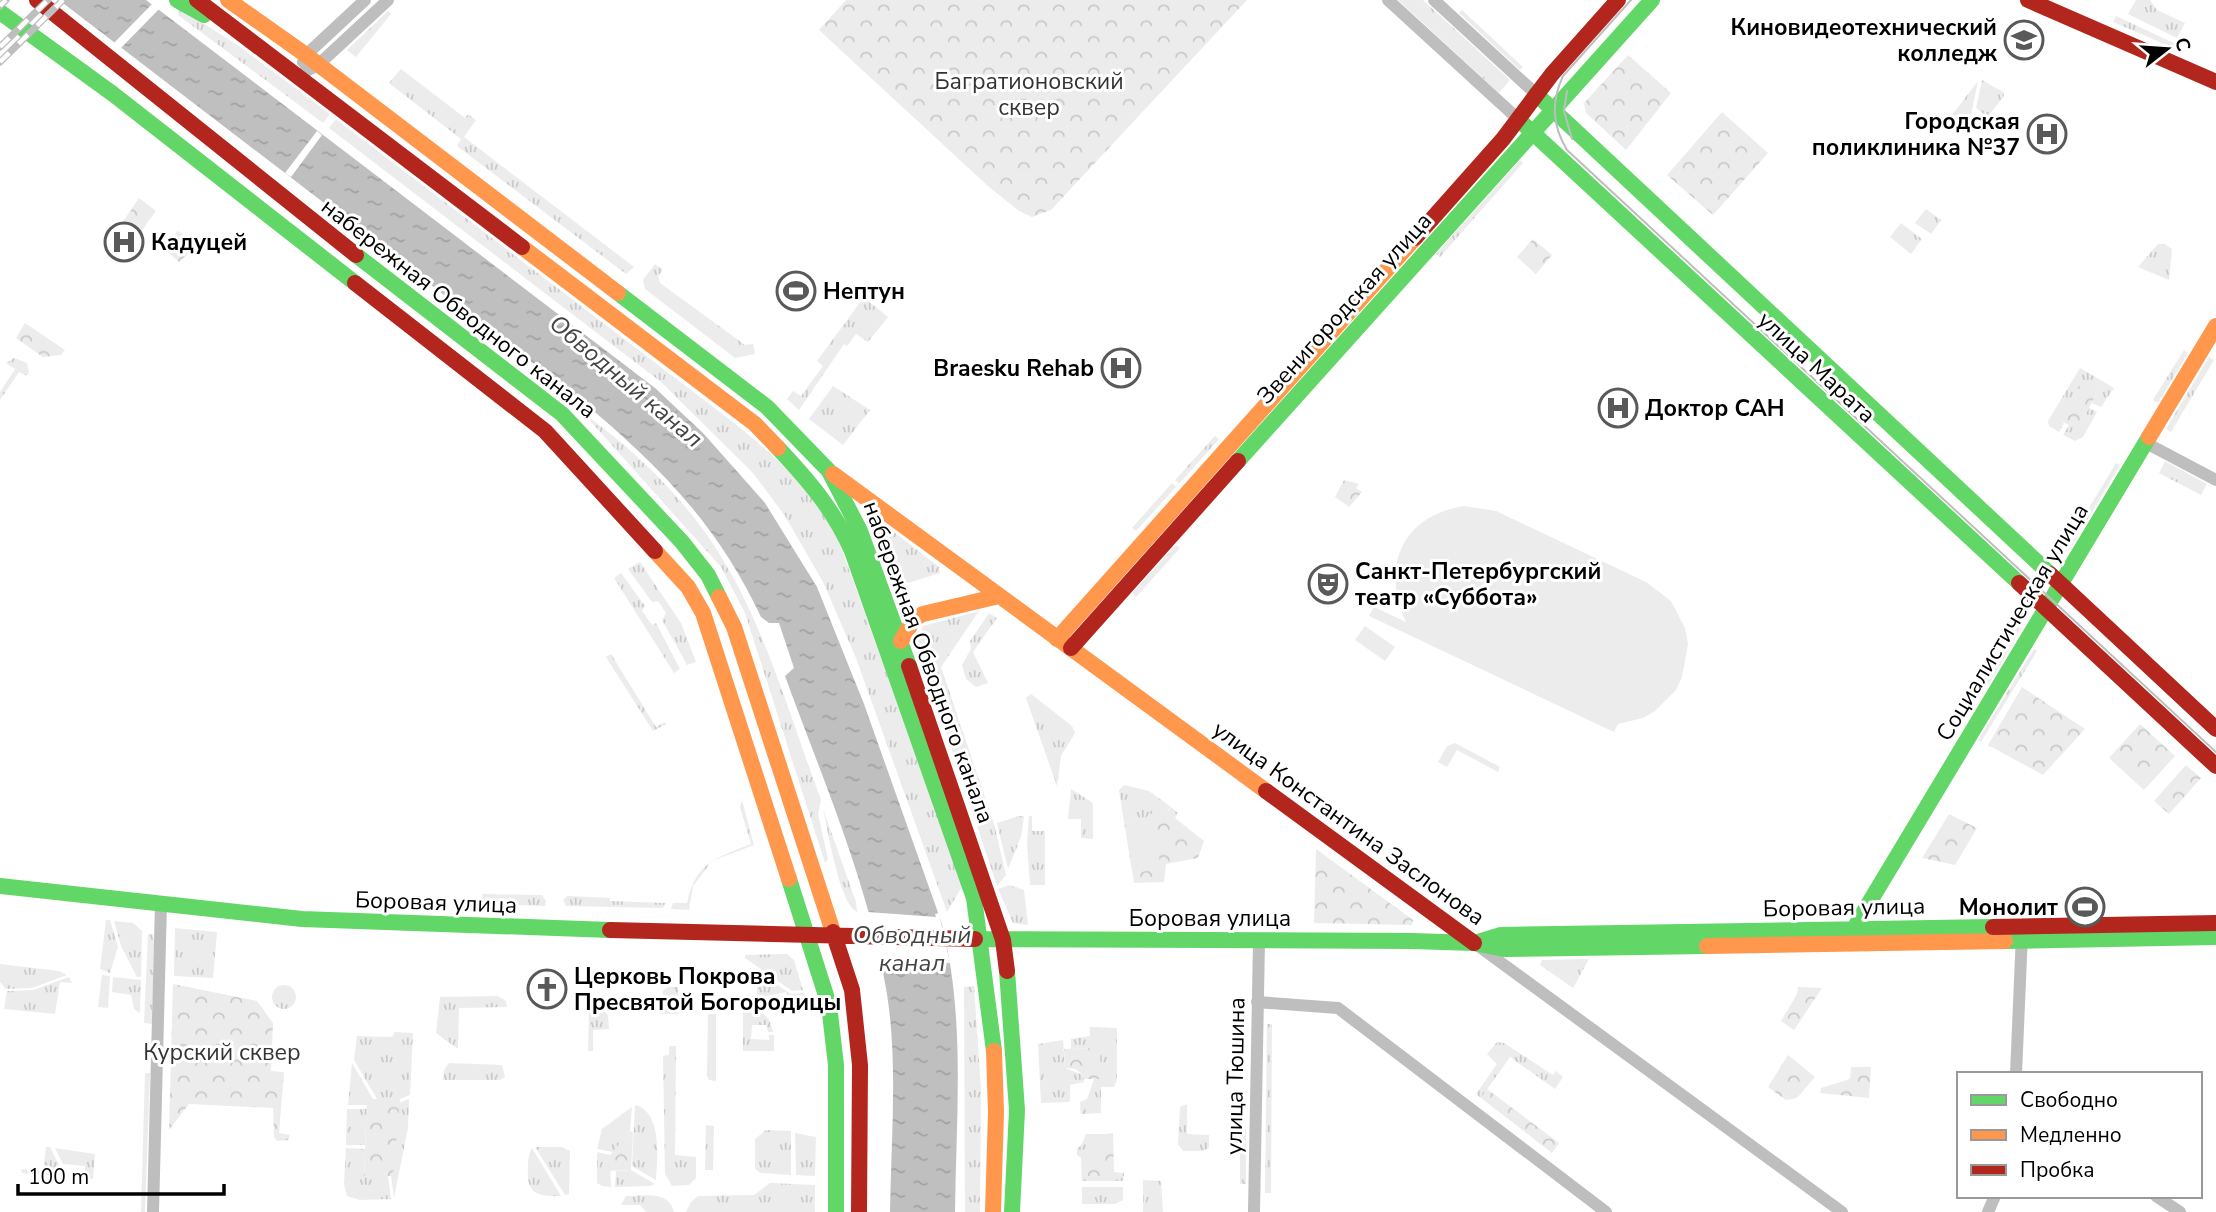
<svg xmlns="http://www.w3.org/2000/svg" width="2216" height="1212" font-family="'Nunito Sans',sans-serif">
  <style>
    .grass { fill: url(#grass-tufts) }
    .forest { fill: url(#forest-crowns) }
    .pitch { fill: #ececec }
    .water { fill: url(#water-ripples) }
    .pier { fill: #fff }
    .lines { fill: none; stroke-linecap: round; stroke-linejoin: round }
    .street { stroke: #bebebe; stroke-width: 12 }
    .fast { stroke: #63d668; stroke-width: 16 }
    .slow { stroke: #ff974d; stroke-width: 16 }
    .jam { stroke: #b3261e; stroke-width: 16 }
    .tram { stroke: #bebebe; stroke-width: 2 }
    .rail-casing { stroke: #bebebe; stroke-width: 7 }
    .rail { stroke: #fff; stroke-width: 4.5; stroke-dasharray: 13; stroke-linecap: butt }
    .labels { text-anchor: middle; stroke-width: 6; stroke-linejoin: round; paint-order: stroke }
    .poi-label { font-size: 23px; font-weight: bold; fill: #000; stroke: #fff; text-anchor: start }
    .park-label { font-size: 23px; fill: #333; stroke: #fff }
    .street-label { font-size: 23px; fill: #000; stroke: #fff }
    .water-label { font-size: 24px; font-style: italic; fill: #444; stroke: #fff }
  </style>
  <defs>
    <pattern id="grass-tufts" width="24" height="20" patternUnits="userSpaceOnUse" patternTransform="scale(1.75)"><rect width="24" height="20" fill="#ececec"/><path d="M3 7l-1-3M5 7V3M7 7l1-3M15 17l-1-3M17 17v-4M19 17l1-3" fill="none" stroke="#c9c9c9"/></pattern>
    <pattern id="forest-crowns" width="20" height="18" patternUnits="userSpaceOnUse" patternTransform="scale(1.75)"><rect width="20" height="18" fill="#ececec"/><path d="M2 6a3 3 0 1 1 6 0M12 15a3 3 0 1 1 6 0" fill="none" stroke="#c9c9c9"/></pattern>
    <pattern id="water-ripples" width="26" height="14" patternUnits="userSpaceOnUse" patternTransform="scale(1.75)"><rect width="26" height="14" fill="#bfbfbf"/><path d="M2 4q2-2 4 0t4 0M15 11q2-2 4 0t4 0" fill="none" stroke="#a2a2a2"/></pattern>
  </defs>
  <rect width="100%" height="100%" fill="#fff"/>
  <path class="grass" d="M1398,0H1423L1510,80L1499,93Z
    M2136,0H2150L2157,10L2185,23L2177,38L2128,14Z
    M178,7L239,46L330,114L323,123L178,15Z
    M1462,10L1523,67L1520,70L1459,13Z
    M388,11L391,14L356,57L347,50Z
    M2116,16L2180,46L2178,50L2113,22Z
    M401,69L465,118L468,114L476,120L464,137L634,267L626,274L457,146L461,139L389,83Z
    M1982,80L2003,92L2004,96L1980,127L1978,126L1985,115L1976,108Z
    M1978,81L1969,125L1965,126L1952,115Z
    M336,119L733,422C775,456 814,491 838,539L963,885L947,912L856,658L823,582L785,516L753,473L661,382L329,128Z
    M1520,160L1523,163L1440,257L1436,254Z
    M1926,209L1941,220L1931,234L1915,223Z
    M1901,223L1922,239L1911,254L1890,237Z
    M2158,244H2165L2172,249L2169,280L2138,267Z
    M655,264L663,270L658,276L660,283L745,345L753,344L755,354L735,358L645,289L643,280Z
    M867,300L888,317L868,342L856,334L847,346L844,344L799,410L787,399L793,391L801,396L823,366L817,361L861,301Z
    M2184,350L2188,353L2158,403L2153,400Z
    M2209,357L2214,360L2171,432L2166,429Z
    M14,358L27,363L29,372L27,376L19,372L0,400V392L15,369L6,363Z
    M2080,368L2114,388L2101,407L2092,403L2099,389L2060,420L2064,423L2059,432L2049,426L2048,421Z
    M833,386L870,410L843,445L809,419Z
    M2089,408L2097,412L2083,437L2075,441L2063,435L2069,425L2077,429Z
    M584,414C634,449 684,498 717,550C765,625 790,717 821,800L818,814L828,859L825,863L745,613L721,567Z
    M1215,436L1219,439L1179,484L1175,480Z
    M2165,461L2207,484L2201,495L2159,473Z
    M2116,463L2120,465L2069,550L2065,548Z
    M1172,483L1176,487L1136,531L1132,528Z
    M880,521L939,567L940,573L908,583L901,581Z
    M1176,545L1180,548L1136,597L1132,593Z
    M640,562L681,623L696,662L687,665L662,620L666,613L658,601L652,602L628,569Z
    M621,573L645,606L642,611L652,625L656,623L680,669L674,673L614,578Z
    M979,611L941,667L994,824L1006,875L997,886L916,641L923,626Z
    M989,613L997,618L973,652L988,683L976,687L966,679L962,665L971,649L970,641Z
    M2020,622L2024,624L1989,684L1985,681Z
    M2034,649L2037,651L1981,742L1978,740Z
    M611,654L656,727L665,722L666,724L653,731L606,657Z
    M1031,694L1072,726L1075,733L1061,756L1057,786L1026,698Z
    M1455,743L1500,767L1498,772L1457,750L1447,767L1438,762L1447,746Z
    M1124,785L1149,791L1171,807C1160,819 1139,820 1124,822L1119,790Z
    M1071,789L1093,803V839L1081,838V819H1068Z
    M742,800L754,845L712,861L693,886L689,910L671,909L673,903H687C696,862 716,858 751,844L740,807Z
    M823,809L856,902L857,912C839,903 828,830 823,809Z
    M1019,816H1024L1021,837L1008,869L997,823Z
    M1029,816H1032V831H1045V885H1030L1027,842Z
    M1009,885L1024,890L1028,925L1013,923L998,889Z
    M482,894L542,895L546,901L545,906L485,904Z
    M567,896L610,898V901L666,903L663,908L566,906L563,900Z
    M106,920H110L118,947L110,973L100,969Z
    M114,921L133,923L142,931L141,977H137L121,946Z
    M175,928L217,932L213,978L174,976Z
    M148,934H153L154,943L152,1024L144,1023Z
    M787,954L794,960L803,990L792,991L745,958V955Z
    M1589,959L1573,988L1540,965L1542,960Z
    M0,964L59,971L67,975L32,988L6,989L0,982Z
    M757,971L791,994L804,993L806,998L789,1002L786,992L757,998Z
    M102,975L110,976L108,1008L98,1007Z
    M69,977L72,983L60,982L55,1014L4,1009L7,991L33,990Z
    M113,977L141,980L140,1013L134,1009L131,995L112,992Z
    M272 997a12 12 0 1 1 24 0a12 12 0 1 1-24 0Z
    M974,986L981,1088L980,1212H965L964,987Z
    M668,987H678V1014H662L663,991Z
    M498,996L506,1001L507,1007L459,1008L458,1049L436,1033L440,997Z
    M589,1008L603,1010L608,1015L609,1029L593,1030V1051H588Z
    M743,1011C762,1011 769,1013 773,1032H768L766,1025H752L751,1039L769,1040V1035H774V1051H743Z
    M708,1014H716V1081L709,1080L707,1075Z
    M1267,1024H1272L1271,1193H1265Z
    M1090,1027L1117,1028V1080L1114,1087H1101V1113L1081,1114L1080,1102L1087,1099L1094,1079L1101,1078L1095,1048L1071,1049V1039L1090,1036Z
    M395,1032L413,1033L410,1095L400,1099H377L354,1060L357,1036L392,1037Z
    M1063,1040L1065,1068L1083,1075L1084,1082L1070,1085V1102L1041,1103L1038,1044Z
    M1497,1042L1504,1043L1553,1075L1556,1071L1563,1077L1555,1089L1510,1057L1481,1098L1476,1094L1497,1064L1487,1054Z
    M669,1046H676L675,1155L696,1157V1178L689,1185L672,1186L665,1174L663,1056L669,1055Z
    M352,1063L373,1099H367V1105H348Z
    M449,1063L502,1065L505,1077L500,1080H443L444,1070Z
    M145,1073H150L145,1212H141Z
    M409,1099L408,1128L394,1198L391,1176L399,1103Z
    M1187,1104V1134L1209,1135V1148L1203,1151H1183L1178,1144L1180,1107Z
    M635,1105C663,1112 657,1159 656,1180L632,1166Z
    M632,1107L630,1131L613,1152L597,1149L602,1129Z
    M347,1109H367L365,1145H346Z
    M706,1125L714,1126L713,1170H705Z
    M1240,1128H1246V1184H1240Z
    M766,1130L791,1131V1175L761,1173L755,1169V1139Z
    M795,1133L816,1137L815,1176L796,1175Z
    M1086,1134H1107V1141L1088,1176H1124L1123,1181H1082L1081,1158L1077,1155V1148L1081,1146Z
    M46,1147H50L59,1165V1176L22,1173L21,1169L43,1171Z
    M535,1147H562L570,1151L569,1194L565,1195Z
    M55,1148L95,1154L93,1179L85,1178V1166L63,1164Z
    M346,1148L365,1149L364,1176H388L391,1199L360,1200L347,1196L344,1184Z
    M532,1148L561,1196C539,1197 526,1194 528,1170C528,1162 528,1154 532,1148Z
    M597,1152L610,1155L611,1187L602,1186L597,1183Z
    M631,1170L655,1184L650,1186L615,1187L616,1171Z
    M1143,1180L1161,1181L1163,1212H1143Z
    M770,1183L815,1185V1212H686L691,1202L698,1196L754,1195Z
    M1082,1187H1123V1200L1115,1204H1082Z
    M626,1196C643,1196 669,1190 674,1212H646L640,1205H621Z"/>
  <path class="forest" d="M846,0H1247L1051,210L1032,217L1019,211L988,186L819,30Z
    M1628,55L1671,93L1626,150L1586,113L1584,103Z
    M1722,112L1768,153L1713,215L1667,175Z
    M139,198L156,211L139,234L122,223Z
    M178,231L198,245L179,262L163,248Z
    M1533,239L1552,255L1536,274L1517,257Z
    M25,323L65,350L61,355L43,357L16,338Z
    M2082,380L2099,389L2077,430L2060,420Z
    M1344,480L1359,484L1356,488L1362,492L1349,507L1335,497Z
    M2022,687L2085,729L2043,775L1988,745Z
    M2140,724L2175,756L2144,790L2109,758Z
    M2186,765L2201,778L2169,814L2154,801Z
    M1157,803L1168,811L1171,807L1178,813L1175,818L1204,841L1198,858L1166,864L1164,882L1134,883L1124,822L1145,819Z
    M1949,814L1977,828L1955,865L1922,858Z
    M1316,849L1413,920L1412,925L1314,923Z
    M173,984L257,1001L273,1023L271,1071L284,1072L279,1133L290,1135L288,1140L277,1141L274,1137L273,1108L189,1104L169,1130Z
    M1798,987L1822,988L1794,1030L1781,1021L1797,994Z
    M1095,1048L1100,1051L1101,1079H1083V1075L1075,1069L1065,1068L1064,1049Z
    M1788,1055L1815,1077L1797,1098L1786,1100L1768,1087Z
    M1851,1067H1871L1869,1098L1820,1093L1821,1088L1850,1079Z
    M1487,1089L1559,1143L1552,1153L1481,1098Z
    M367,1099H400L393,1176H364Z
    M630,1131L633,1132L631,1170L609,1171L610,1155Z
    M1113,1133L1114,1172L1124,1173V1176H1088V1145H1104L1107,1134Z"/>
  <path class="pitch" d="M1464,506L1496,511L1646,582L1671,601L1685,628L1688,644L1682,677L1676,690L1655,711L1643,718L1618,724L1614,732L1369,616L1374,607L1406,622C1381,567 1401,516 1464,506Z
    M1365,626L1395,647L1385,661L1355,640Z
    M1153,818L1161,869L1133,873L1125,823Z"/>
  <path class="water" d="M59,0H146L655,388L703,433L765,503L817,587L864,704L941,921C966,1015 956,1117 955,1212H890C891,1141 898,1065 887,994C869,885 823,780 785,676L794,668L779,623H769L761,617C716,521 656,463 576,396Z"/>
  <path class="pier" d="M154,2L161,7L119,50L112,45Z
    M317,131L322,135L291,177L285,173Z
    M868,912L936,917L935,914L939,913L950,963L881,958L879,961Z"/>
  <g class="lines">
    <path class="street" d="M1388,0L1518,119
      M1434,0L1536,94
      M303,62L306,55L365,0
      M297,76L318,65L388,0
      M2146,443L2216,480
      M1477,945L1842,1212
      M1257,1002L1338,1008L1606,1212
      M2016,1074L2022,934
      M2156,1196L2180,1212
      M153,1212L161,903
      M1254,1212L1259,941
      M1988,1212L1995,1196"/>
    <path class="fast" d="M177,0L204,15
      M0,12L113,94L355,283
      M1536,94L2050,574
      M1518,119L2019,583
      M356,255L562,414L682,542L708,575L719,597
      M618,293L767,407L829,471L860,531L909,666
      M778,448C809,481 834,510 852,551L974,898L994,1051
      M1238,461L1652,0
      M789,879L829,1005L836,1065V1212
      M0,886L302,919L610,930
      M975,939L1412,941L1474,943L1504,949L1707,946
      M1854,939V929L1863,913L2149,437
      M2005,941L2216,937
      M1478,942L1501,935L1993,927
      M1007,971L1017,1110L1012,1212"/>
    <path class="slow" d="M228,0L306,55L618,293
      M522,247L755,424L778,448
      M2149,437L2216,326
      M833,474L1266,791
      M655,551L688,587L703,613L789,879
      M719,597L734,627L833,932
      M1057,639L1415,238
      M901,641L914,619L923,614L999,596
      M1707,946L2005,941
      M993,1212L996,1112L994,1051"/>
    <path class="jam" d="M37,0L356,255
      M197,0L522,247
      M2028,0L2216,82
      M1415,238L1503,139L1552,74L1618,0
      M355,283L545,431L655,551
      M2050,574L2216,729
      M2019,583L2216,766
      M1071,648L1238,461
      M909,666L1003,940L1007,971
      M1266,791L1474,943
      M1993,927L2216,923
      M610,930L975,939
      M833,932L852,990L860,1065L859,1212"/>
    <path class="tram" d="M1631,0L1563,76C1551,102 1552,125 1567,150L2216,752
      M1567,91L1564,111L1572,139"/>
    <defs>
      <path id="rail" d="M0,6L6,0
        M0,47L48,0
        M0,62L63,0"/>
    </defs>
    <use href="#rail" class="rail-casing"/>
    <use href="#rail" class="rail"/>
  </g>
  <defs>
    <symbol id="university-ring" viewBox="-11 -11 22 22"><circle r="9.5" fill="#fff" stroke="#595959" stroke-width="1.5"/><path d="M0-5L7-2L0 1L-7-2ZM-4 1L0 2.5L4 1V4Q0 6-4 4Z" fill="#595959"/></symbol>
    <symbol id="hospital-ring" viewBox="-11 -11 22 22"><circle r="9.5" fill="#fff" stroke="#595959" stroke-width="1.5"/><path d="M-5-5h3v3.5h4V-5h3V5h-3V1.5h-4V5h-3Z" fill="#595959"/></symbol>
    <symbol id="stadium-ring" viewBox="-11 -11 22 22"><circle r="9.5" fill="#fff" stroke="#595959" stroke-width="1.5"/><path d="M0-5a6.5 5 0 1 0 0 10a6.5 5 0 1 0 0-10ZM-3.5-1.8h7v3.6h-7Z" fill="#595959"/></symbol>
    <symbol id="theatre-ring" viewBox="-11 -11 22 22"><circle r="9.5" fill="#fff" stroke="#595959" stroke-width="1.5"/><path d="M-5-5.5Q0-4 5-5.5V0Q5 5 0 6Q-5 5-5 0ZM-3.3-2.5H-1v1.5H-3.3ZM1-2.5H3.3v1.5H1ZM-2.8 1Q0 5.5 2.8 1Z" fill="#595959"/></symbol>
    <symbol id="church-ring" viewBox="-11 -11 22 22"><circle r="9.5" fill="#fff" stroke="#595959" stroke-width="1.5"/><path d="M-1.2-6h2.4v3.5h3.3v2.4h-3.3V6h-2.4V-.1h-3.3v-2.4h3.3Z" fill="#595959"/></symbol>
  </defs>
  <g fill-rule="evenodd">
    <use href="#university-ring" x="2002" y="18" width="44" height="44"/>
    <use href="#hospital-ring" x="2025" y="112" width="44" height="44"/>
    <use href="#hospital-ring" x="102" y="220" width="44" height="44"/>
    <use href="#stadium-ring" x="774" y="269" width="44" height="44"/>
    <use href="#hospital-ring" x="1099" y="346" width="44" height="44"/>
    <use href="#hospital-ring" x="1596" y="386" width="44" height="44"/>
    <use href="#theatre-ring" x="1306" y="562" width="44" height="44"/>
    <use href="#stadium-ring" x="2063" y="885" width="44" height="44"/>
    <use href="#church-ring" x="525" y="967" width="44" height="44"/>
  </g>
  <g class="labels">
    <g class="poi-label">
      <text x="1997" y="35" text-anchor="end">Киновидеотехнический<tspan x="1997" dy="26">колледж</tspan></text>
      <text x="2020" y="129" text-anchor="end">Городская<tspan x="2020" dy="26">поликлиника №37</tspan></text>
      <text x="151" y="250">Кадуцей</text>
      <text x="823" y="299">Нептун</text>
      <text x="1094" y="376" text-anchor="end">Braesku Rehab</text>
      <text x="1645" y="416">Доктор САН</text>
      <text x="1355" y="579">Санкт-Петербургский<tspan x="1355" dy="26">театр «Суббота»</tspan></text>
      <text x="2058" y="915" text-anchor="end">Монолит</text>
      <text x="574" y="984">Церковь Покрова<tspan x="574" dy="26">Пресвятой Богородицы</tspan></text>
    </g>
    <g class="park-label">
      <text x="1029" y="89">Багратионовский<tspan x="1029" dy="26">сквер</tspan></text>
      <text x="222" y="1060">Курский сквер</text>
    </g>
    <g class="street-label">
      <text transform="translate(459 308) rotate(38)" y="8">набережная Обводного канала</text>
      <text transform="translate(1344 308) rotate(-48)" y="8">Звенигородская улица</text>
      <text transform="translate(1817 367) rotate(43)" y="8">улица Марата</text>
      <text transform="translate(2012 622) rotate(-59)" y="8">Социалистическая улица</text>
      <text transform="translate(929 662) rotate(70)" y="8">набережная Обводного канала</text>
      <text transform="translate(1349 823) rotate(36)" y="8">улица Константина Заслонова</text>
      <text transform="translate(436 902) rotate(2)" y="8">Боровая улица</text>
      <text transform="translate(1844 907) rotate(-1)" y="8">Боровая улица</text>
      <text x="1210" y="926">Боровая улица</text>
      <text transform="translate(1235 1076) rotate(-89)" y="8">улица Тюшина</text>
    </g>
    <g class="water-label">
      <text transform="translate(626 381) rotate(40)" y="8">Обводный канал</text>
      <text x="912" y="943">Обводный<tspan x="912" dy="28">канал</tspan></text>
    </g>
  </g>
  <rect x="1957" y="1072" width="245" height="126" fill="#ffffff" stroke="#999999" stroke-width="2"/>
  <rect x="1971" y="1095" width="35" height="10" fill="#63d668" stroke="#999999" stroke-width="2"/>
  <text x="2020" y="1107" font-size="21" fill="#000000">Свободно</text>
  <rect x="1971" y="1130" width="35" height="10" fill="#ff974d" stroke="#999999" stroke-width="2"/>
  <text x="2020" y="1142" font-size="21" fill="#000000">Медленно</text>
  <rect x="1971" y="1165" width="35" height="10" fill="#b3261e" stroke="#999999" stroke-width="2"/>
  <text x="2020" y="1177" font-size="21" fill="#000000">Пробка</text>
  <g transform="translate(2167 49) rotate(73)" stroke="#ffffff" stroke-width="5" paint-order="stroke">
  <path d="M0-5L12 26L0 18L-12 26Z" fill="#000000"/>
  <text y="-10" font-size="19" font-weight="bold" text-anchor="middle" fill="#000000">С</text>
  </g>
  <path d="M18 1184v10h206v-10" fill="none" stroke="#000000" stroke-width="3.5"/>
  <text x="28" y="1184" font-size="21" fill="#000000" stroke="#ffffff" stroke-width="5" paint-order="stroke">100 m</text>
</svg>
